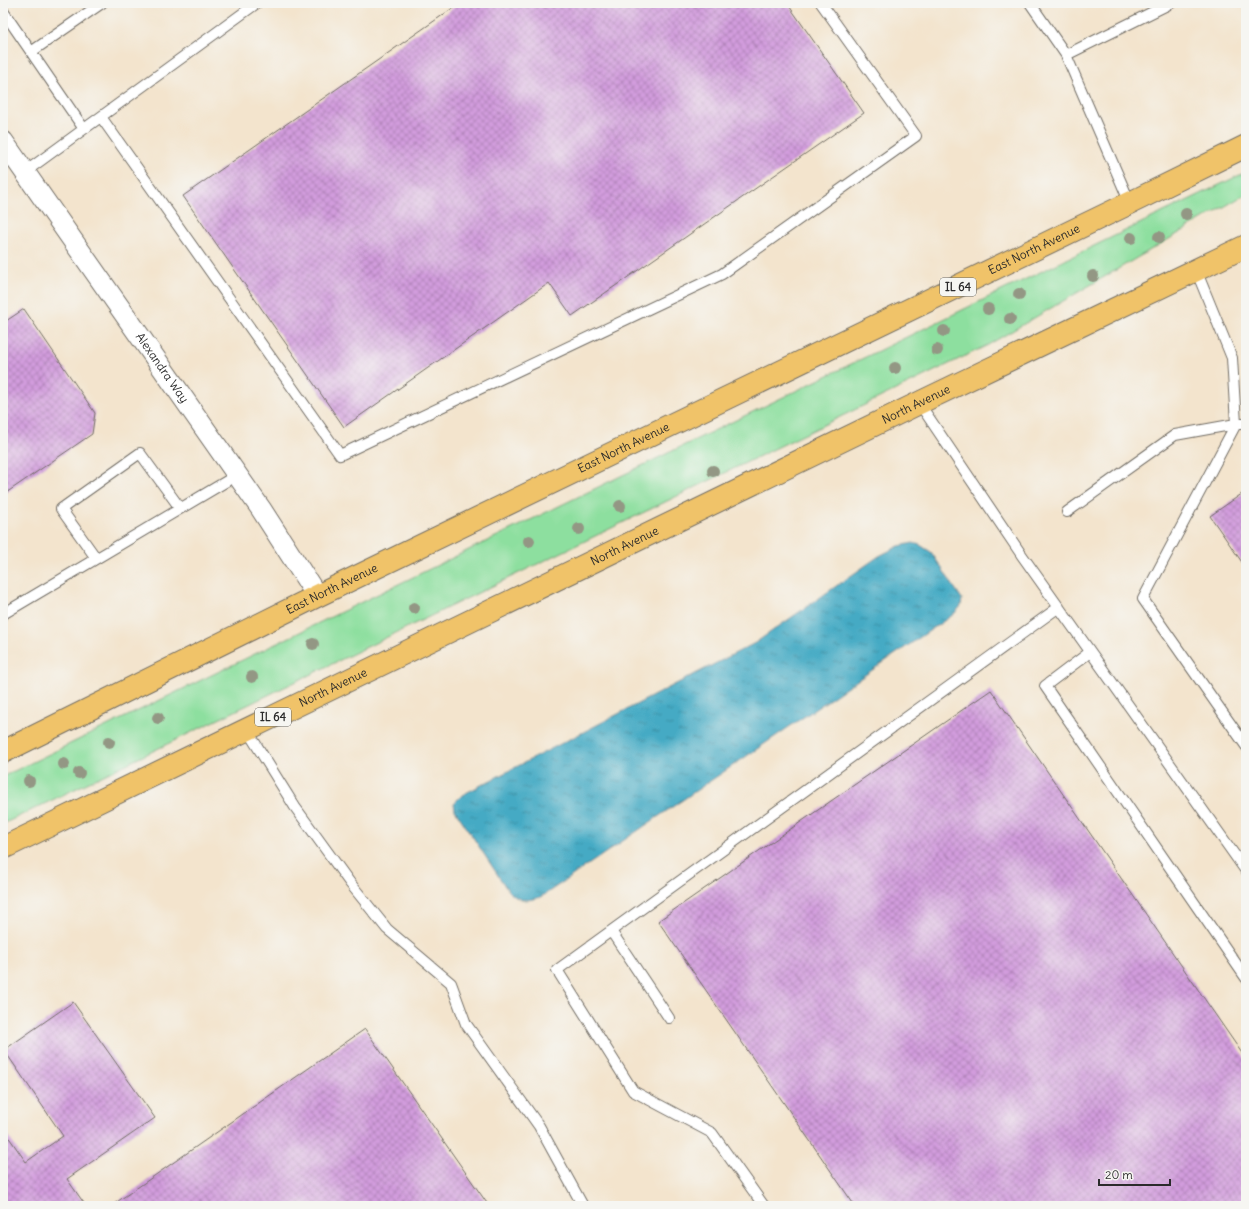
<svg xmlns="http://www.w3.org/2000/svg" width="1249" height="1209" font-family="Delius,sans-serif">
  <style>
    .green { fill: #8ddf9f; stroke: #5c8565 }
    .water { fill: url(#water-ripples); stroke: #386a78 }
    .building { fill: url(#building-cross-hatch) }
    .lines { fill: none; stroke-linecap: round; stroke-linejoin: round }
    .lane-casing { stroke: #716c64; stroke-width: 12 }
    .street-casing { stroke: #716c64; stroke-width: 22 }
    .primary-casing { stroke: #716c64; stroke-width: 24 }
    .lane { stroke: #fff; stroke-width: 10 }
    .street { stroke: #fff; stroke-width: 20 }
    .primary { stroke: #f0c369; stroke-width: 22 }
    .tree { fill: #939784 }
    .labels { text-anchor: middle; stroke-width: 3; stroke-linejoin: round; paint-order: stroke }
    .shield { fill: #f6f6f2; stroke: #686867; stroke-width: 1 }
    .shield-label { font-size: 11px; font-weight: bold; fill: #2b2b2b }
    .street-label { font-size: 12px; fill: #2b2b2b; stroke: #f6f6f2 }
  </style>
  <defs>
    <pattern id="water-ripples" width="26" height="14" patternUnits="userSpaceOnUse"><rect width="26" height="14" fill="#45aac4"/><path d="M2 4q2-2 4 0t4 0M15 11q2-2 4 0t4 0" fill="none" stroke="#3a8b9f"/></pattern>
    <pattern id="building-cross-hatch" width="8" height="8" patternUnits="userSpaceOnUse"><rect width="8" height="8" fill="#d29cdd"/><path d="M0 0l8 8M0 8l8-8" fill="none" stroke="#ab7fb3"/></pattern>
  </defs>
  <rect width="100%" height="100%" fill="#f6f6f2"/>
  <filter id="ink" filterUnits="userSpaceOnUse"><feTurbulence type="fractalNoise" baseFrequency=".025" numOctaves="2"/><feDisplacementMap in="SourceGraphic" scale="8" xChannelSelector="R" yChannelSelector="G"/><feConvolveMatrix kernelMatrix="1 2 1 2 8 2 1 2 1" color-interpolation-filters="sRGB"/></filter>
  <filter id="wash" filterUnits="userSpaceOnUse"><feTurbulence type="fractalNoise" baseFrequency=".012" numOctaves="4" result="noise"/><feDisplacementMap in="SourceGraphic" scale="16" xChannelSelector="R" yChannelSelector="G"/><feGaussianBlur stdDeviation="0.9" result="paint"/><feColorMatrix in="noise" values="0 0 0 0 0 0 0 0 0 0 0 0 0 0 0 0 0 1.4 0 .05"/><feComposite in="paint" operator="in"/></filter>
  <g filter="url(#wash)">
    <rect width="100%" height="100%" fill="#f3e4cd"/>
    <path class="green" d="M1246,172V194L988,345L3,824V777L6,775Z"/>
    <path class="water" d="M913,543L920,545L931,552L962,599L961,606L954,614L541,897C526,901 521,902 509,892L455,810L454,803L462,795L755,643L879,556L899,546Z"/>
    <g id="blocks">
      <path class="building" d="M460,3H787L864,113L572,316L549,283L344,427L183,196Z
        M24,309L95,413L92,434L3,495V323Z
        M1246,491V568L1210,516Z
        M991,690L1246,1059V1206H855L658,921Z
        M73,1002L155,1118L67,1179L86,1206H3V1129L26,1162L63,1136L4,1050Z
        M365,1029L489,1206H111Z"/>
    </g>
  </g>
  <g filter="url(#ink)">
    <use href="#blocks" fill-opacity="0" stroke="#716c64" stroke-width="1"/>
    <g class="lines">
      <defs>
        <path id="lane" d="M1030,3L1066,55
          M3,11L84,129
          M31,52L102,3
          M101,117L340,455L722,274L916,136L821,3
          M25,172L257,3
          M1130,203L1066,55L1171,3
          M1196,270L1232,358L1236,424L1143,599L1246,746
          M919,403L1021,554L1246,871
          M1067,512L1175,435L1236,424H1246
          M96,558L61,509L140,453L180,508
          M3,614L237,475
          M1090,652L1045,686L1246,978
          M247,730L295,807L350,883L387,929L451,983L466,1024L539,1126L583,1206
          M611,931L669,1018
          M764,1206L712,1133L633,1091L557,970L1059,607"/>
        <g id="street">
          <path id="s1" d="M3,141L261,509L317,596"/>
        </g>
        <g id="primary">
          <path id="s2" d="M3,752L317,596L1130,203L1246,146"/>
          <path id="s3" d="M3,848L919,403L1246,246"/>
        </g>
      </defs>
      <use href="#lane" class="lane-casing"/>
      <use href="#street" class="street-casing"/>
      <use href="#primary" class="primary-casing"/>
      <use href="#lane" class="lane"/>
      <use href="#street" class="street"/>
      <use href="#primary" class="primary"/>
    </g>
    <g class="tree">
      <circle cx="1186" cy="214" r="6"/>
      <circle cx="1159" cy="237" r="6"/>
      <circle cx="1131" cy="238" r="6"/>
      <circle cx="1093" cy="276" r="6"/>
      <circle cx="1019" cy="294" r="6"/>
      <circle cx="988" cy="309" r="6"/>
      <circle cx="1010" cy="319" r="6"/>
      <circle cx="944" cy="331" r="6"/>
      <circle cx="937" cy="350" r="6"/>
      <circle cx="895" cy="368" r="6"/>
      <circle cx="713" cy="471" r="6"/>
      <circle cx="620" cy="506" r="6"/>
      <circle cx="579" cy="529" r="6"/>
      <circle cx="529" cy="541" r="6"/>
      <circle cx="414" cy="608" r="6"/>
      <circle cx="313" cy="644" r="6"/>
      <circle cx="252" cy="677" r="6"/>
      <circle cx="158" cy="718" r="6"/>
      <circle cx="109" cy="742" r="6"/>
      <circle cx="64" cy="764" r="6"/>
      <circle cx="79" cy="773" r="6"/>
      <circle cx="29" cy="781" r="6"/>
    </g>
  </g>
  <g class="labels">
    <g class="shield">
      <rect x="940" y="278" width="36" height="18" rx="3"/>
      <rect x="255" y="708" width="36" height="18" rx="3"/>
    </g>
    <g class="shield-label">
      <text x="958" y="291">IL 64</text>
      <text x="273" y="721">IL 64</text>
    </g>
    <g class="street-label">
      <text dy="4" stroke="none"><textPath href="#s2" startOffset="1147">East North Avenue</textPath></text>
      <text dy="4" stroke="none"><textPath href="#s1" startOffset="277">Alexandra Way</textPath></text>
      <text dy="4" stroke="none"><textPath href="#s3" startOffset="1015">North Avenue</textPath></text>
      <text dy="4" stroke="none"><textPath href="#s2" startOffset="691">East North Avenue</textPath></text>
      <text dy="4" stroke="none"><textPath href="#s3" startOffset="691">North Avenue</textPath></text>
      <text dy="4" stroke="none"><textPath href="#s2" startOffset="367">East North Avenue</textPath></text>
      <text dy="4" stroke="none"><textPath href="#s3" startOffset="367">North Avenue</textPath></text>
    </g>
  </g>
  <rect width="1249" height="1209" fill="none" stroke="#f6f6f2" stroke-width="16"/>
  <path d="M1099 1179v6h71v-6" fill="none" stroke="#2b2b2b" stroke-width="2"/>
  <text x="1105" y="1179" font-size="12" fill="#2b2b2b" stroke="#f6f6f2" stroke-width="3" paint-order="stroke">20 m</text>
</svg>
